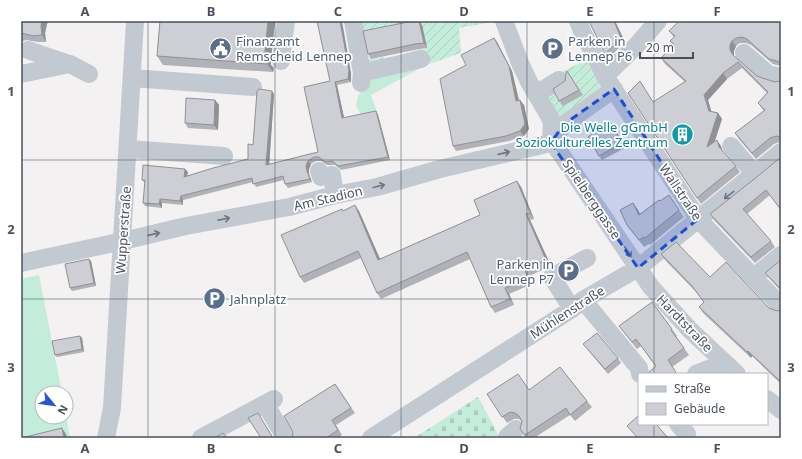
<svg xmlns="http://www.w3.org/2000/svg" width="802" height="459" font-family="'Noto Sans',sans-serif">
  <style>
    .grass { fill: #c4ecdb }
    .cemetery { fill: url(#cemetery-stones) }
    .garden { fill: url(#garden-furrows) }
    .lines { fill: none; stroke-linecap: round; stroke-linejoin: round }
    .minor { stroke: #c3c9d1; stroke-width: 18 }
    .wall { fill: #b1b2b7 }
    .shaded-wall { fill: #909195 }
    .building { fill: #cecfd5; stroke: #909195 }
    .oneway { stroke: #6e7580 }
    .marked { fill: #1d4ed8; fill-opacity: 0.2; stroke: #1d4ed8; stroke-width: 3; stroke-dasharray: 8 5; stroke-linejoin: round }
    .grid { fill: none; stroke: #4a515d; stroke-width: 1; stroke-opacity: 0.55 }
    .labels { text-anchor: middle; stroke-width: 3.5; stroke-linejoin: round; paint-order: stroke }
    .service-label { font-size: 13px; fill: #4e5e75; stroke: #fff; text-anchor: start }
    .culture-label { font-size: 13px; fill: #0d838f; stroke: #fff; text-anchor: end }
    .street-label { font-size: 13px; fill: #4a515d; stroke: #fff }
    .neatline { fill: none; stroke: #4a515d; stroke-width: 1.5 }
    .grid-label { font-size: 13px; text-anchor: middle; font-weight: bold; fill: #4a515d }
  </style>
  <defs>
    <pattern id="cemetery-stones" width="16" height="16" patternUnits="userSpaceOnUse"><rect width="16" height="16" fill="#c4ecdb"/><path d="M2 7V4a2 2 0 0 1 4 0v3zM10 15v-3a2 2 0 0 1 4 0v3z" fill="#aaccbe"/></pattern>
    <pattern id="garden-furrows" width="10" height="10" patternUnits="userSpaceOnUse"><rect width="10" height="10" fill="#c4ecdb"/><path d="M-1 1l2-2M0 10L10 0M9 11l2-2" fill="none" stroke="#aaccbe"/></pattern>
  </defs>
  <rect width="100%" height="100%" fill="#f3f1f1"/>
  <path class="grass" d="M426,65L371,95L378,115L363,118L356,106L358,96L369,80Z
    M39,275L62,393H42V417H66V415L70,438H21V279Z"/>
  <path class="cemetery" d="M478,397L500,438H414Z"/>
  <path class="garden" d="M361,21H498L459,28L461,53L426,65L413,58L412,51L427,48L364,37L368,60L384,57V64L366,65Z
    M586,60L602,87L556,119L541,94L553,89L582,95L571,76L557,74Z"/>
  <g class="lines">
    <path class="minor" d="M353,21L362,73L361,83
      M504,21L520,63L529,82L552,121L551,143
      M578,21L583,33L605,76L698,219L781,306
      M28,50L69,64
      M744,53L768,74L781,77
      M281,61L286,21
      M362,73L421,59
      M21,74L70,64L89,74
      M605,76L636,46L658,21
      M132,78L253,87
      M536,94L559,80
      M551,143L556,147L561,154L651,287L690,330L737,374
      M731,146L755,174
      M128,149L224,156
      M319,171L321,177L332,175L335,195
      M21,263L123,241L186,226L289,207L335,195L377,187L440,169L551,143L563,125L614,89
      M754,277L781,255
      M583,300L639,368L640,374
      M572,309L552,277L587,258
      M696,374L724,363
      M767,399L781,410
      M265,404L286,438
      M678,424L687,434
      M106,438L112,408L135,21
      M201,438L274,399
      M371,438L572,309L583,300L638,268L781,152
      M507,438V437L516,429"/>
  </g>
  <path class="wall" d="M21,21L47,24L45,33L46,42H38L26,40L21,42Z
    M160,21H275L271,60V65L274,68L273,72L163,65L157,56Z
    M413,21H420L422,25L427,48L419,49L371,59L368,54Z
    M615,21L625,42L608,59L605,54Z
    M781,21V66L773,64L751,45L746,43H740L736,46L734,51V56L757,76L762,78L775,82L780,81H781V142H780L774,144L756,159L739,139L735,133L764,111L758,103L767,93L742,68L727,79L708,100L711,111L718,113L722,119L714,142L721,146L722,151L736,166L740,172L701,204L697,198L654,102L685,82L665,64L661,58L673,45L670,41L674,37L669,31Z
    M494,38L497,42L512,71L519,100L524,105L529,129L524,136L509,141L456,151L453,146Z
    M567,71L583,95L563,106L559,101Z
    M351,73V82L337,85L344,118L376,111L378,115L390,160L341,170L335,165H327L321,161H316L311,164L309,169V174L312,182L288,188L285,184L284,180L256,187L253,182L183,200V205L162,203V208L145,206L143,203L145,183L142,180L185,169L188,172L187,176L248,159L253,145L274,94L269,164L318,152L330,81Z
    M215,100L219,105L218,130L188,128L185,123Z
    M612,124L625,148L602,160L599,156Z
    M758,176L770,195L747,214L771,241L775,247L755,263L714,220L710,214Z
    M517,181L521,187L534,219L530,220L551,266L529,276L532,284L509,294L514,305L495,313L491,307L470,259L381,299L377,293L361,258L304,283L300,277L342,209L343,211H359L380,259L480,215Z
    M669,195L684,217L650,245L649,244L644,247L627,225L633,203L640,214Z
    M661,254L710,277L774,310L779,311L781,310V384L752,356L751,358L703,313L699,307L704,302L696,292L665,260Z
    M781,260V291L769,278L765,273Z
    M91,261L96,286L72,291L70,288Z
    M619,326L672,329L677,336L676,337L689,355L672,367H656L641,346L637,349Z
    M80,336L82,338L84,352L57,357L55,355Z
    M583,344L618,358L621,363L608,374Z
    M335,384L355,413L336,425L342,435L337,438H292Z
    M529,389L587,401L592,407L575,421L570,415L534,438H526L520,429L522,421L519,419H514L507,423L487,394Z"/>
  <path class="shaded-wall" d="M42,21H49L47,24L45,33L46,42L42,35L41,26Z
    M268,21H275L271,60V65L274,68L273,72L267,64L265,51Z
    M340,21H342L351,73V82L348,79Z
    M419,21L422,25L427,48L424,43Z
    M614,21H615L625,42L621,38Z
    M494,38L497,42L512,71L520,105L516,101Z
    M732,41L736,46L734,51V56L730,50V45Z
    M723,73L727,79L708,100L713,117L709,111L704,95Z
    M335,82L337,85L345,122L342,118Z
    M272,91L274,94L269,168L266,165Z
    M215,100L219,105L218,130L214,125Z
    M520,100L524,105L529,129L524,136L520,131Z
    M376,111L378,115L390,160L388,157Z
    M718,113L722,119L711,153L707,147Z
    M609,120L612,124L625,148L622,143Z
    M717,140L721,146L723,153L719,147Z
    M308,161L311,164L309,169V174L312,182L310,179L307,171L306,166Z
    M185,169L188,172L186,181L184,177Z
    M517,181L521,187L534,219L530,213Z
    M181,196L183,200V205L180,201Z
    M160,199L162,203V208L159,204Z
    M633,203L638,210L644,222L639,215Z
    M355,205L359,211L383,266L378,260Z
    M526,214L530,220L551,266L546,260Z
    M89,259L91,261L96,286L94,283Z
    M525,270L529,276L532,284L528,278Z
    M505,288L509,294L514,305L510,299Z
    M80,336L82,338L84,352L82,349Z
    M748,351L752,356L751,358L747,352Z
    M62,428L66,434L67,438H64Z"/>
  <path class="building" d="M21,21H42L41,26L42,35L34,36L21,33Z
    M160,21H268L265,51V56L268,60L267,64L157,56Z
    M317,21H340L349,70L348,79L335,82L342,118L376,111L388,157L338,166L333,161L325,162L319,157H314L308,161L306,166L307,171L310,179L285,184L283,176L253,184L252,178L181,196L180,201L160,199L159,204L143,203L145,180H142L143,165L185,169L184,177L213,168L248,159V144L253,145L257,91L259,89L272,91L266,165L318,152L304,87L330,81Z
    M413,21H419L424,43L415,44L368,54L363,31Z
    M589,21H614L621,38L605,54Z
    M679,21H781V62L769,59L747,39L742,37L736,38L732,41L730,45V50L733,55L757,76L762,78L775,82L780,81H781V137L776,136L770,138L752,153L735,133L765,110L758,103L768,92L738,62L723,73L704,95L709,111L718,113L707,147L717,140L719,147L736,166L697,198L628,93L640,81L653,102L686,81L661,58L674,44L670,41L675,36L669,31Z
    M494,38L509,66L516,101L520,100L525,124L520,131L506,136L453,146L440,79L466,65L461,55Z
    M567,71L579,90L559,101L553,89L565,81L566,73Z
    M186,98L215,100L214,125L185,123Z
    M609,120L622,143L599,156L588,137L594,133L592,130Z
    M781,157V210L766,190L743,209L771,241L751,257L710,214L758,176Z
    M517,181L530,213L526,214L546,260L525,270L528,278L505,288L510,299L491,307L467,252L377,293L358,251L300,277L281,235L342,209L343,211L355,205L378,260L480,215L474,200Z
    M669,195L679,210L645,238L644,237L639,240L627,225L620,210L633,203L639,215L659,200L660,201Z
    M676,242L710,277L726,262L769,308L774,310L779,311L781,310V382L748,351L747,352L699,307L704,302L692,286L661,254Z
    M89,259L94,283L70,288L65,264Z
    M781,260V289L765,273Z
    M652,302L672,329L671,330L684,348L668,360L677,374H650L649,372L656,366L636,339L632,342L619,326Z
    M597,333L618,358L605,369L583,344Z
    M80,336L82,349L55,355L52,341Z
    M560,367L587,401L570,415L566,408L525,435L520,429L522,421L519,416L515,413L510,412L502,417L487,394L518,374L529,390Z
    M335,384L351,408L332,420L338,430L326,438H292L293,432L284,416Z
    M258,413L273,438H261L248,418Z
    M639,415V424H656L668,438H636L637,437L627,426Z
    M62,428L64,438H21Z
    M223,433L227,438H214Z"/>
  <defs><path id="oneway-shaft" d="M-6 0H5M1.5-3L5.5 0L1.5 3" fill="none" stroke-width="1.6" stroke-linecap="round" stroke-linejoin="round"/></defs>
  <g class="oneway">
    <use href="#oneway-shaft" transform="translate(504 153) rotate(-13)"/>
    <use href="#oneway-shaft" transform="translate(379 186) rotate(-14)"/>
    <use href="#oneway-shaft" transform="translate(729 195) rotate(142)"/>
    <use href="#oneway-shaft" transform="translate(224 219) rotate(-11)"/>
    <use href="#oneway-shaft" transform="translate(154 234) rotate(-13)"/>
    <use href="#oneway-shaft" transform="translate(628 252) rotate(58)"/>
  </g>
  <path class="marked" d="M614,89L698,219L638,268L551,143L563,125Z"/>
  <path class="grid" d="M148,21V438M275,21V438M401,21V438M527,21V438M654,21V374M21,160H781M21,299H781M654,424V438"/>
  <defs>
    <symbol id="civic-disc" viewBox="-11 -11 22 22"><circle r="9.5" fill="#5c6f8a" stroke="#fff"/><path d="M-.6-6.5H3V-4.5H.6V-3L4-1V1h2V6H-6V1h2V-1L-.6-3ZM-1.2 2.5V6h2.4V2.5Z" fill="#fff"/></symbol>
    <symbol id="parking-disc" viewBox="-11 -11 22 22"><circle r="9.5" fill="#5c6f8a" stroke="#fff"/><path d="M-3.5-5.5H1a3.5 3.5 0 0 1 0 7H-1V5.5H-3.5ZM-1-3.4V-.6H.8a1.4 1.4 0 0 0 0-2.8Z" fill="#fff"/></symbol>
    <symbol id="building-disc" viewBox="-11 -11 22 22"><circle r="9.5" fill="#0f9aa8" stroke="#fff"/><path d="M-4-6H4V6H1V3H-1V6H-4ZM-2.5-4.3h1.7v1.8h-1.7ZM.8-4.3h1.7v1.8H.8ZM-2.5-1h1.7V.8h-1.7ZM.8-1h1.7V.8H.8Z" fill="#fff"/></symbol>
  </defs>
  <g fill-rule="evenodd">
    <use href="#civic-disc" x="208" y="36" width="25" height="25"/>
    <use href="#parking-disc" x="540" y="36" width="25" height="25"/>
    <use href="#building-disc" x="670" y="122" width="25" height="25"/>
    <use href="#parking-disc" x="556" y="258" width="25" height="25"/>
    <use href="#parking-disc" x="202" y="286" width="25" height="25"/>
  </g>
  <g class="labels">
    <g class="service-label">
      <text x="236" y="46">Finanzamt<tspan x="236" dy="15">Remscheid Lennep</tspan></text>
      <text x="568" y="46">Parken in<tspan x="568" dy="15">Lennep P6</tspan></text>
      <text x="554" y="269" text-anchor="end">Parken in<tspan x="554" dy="15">Lennep P7</tspan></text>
      <text x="230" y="304">Jahnplatz</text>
    </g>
    <g class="culture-label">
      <text x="668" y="132">Die Welle gGmbH<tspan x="668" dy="15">Soziokulturelles Zentrum</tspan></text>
    </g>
    <g class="street-label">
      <text transform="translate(681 192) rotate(56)" y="5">Wallstraße</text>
      <text transform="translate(328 198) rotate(-13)" y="5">Am Stadion</text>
      <text transform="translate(592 199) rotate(56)" y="5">Spielberggasse</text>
      <text transform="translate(123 230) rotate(-86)" y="5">Wupperstraße</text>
      <text transform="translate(567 312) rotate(-33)" y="5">Mühlenstraße</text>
      <text transform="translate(685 323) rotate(46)" y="5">Hardtstraße</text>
    </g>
  </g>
  <rect width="802" height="459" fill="none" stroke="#ffffff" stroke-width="44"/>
  <rect x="638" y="373" width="130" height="52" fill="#ffffff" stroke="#b7b9be"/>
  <rect x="646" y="386" width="20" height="6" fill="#c3c9d1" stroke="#b7b9be"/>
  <text x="674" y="393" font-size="12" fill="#4a515d">Straße</text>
  <rect x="646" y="403" width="20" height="12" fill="#cecfd5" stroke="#b7b9be"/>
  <text x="674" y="413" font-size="12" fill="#4a515d">Gebäude</text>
  <g transform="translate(54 405) rotate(119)"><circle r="19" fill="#ffffff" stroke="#b7b9be"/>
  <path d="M0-3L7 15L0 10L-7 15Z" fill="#2954d6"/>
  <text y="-6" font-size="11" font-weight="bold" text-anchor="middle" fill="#4a515d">N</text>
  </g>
  <path d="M640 52v6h53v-6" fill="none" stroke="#4a515d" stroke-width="2"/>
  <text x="646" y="52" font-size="12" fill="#4a515d" stroke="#ffffff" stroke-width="3" paint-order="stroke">20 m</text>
  <rect x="22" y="22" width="758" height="415" class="neatline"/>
  <g class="grid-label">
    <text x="85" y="16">A</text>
    <text x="211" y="16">B</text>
    <text x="338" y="16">C</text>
    <text x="464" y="16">D</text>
    <text x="590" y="16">E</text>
    <text x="717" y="16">F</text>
    <text x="11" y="96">1</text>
    <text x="791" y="96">1</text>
    <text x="11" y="234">2</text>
    <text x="791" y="234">2</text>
    <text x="11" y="372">3</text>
    <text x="791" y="372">3</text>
    <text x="85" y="453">A</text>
    <text x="211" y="453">B</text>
    <text x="338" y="453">C</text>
    <text x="464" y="453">D</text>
    <text x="590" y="453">E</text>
    <text x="717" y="453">F</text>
  </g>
</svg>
